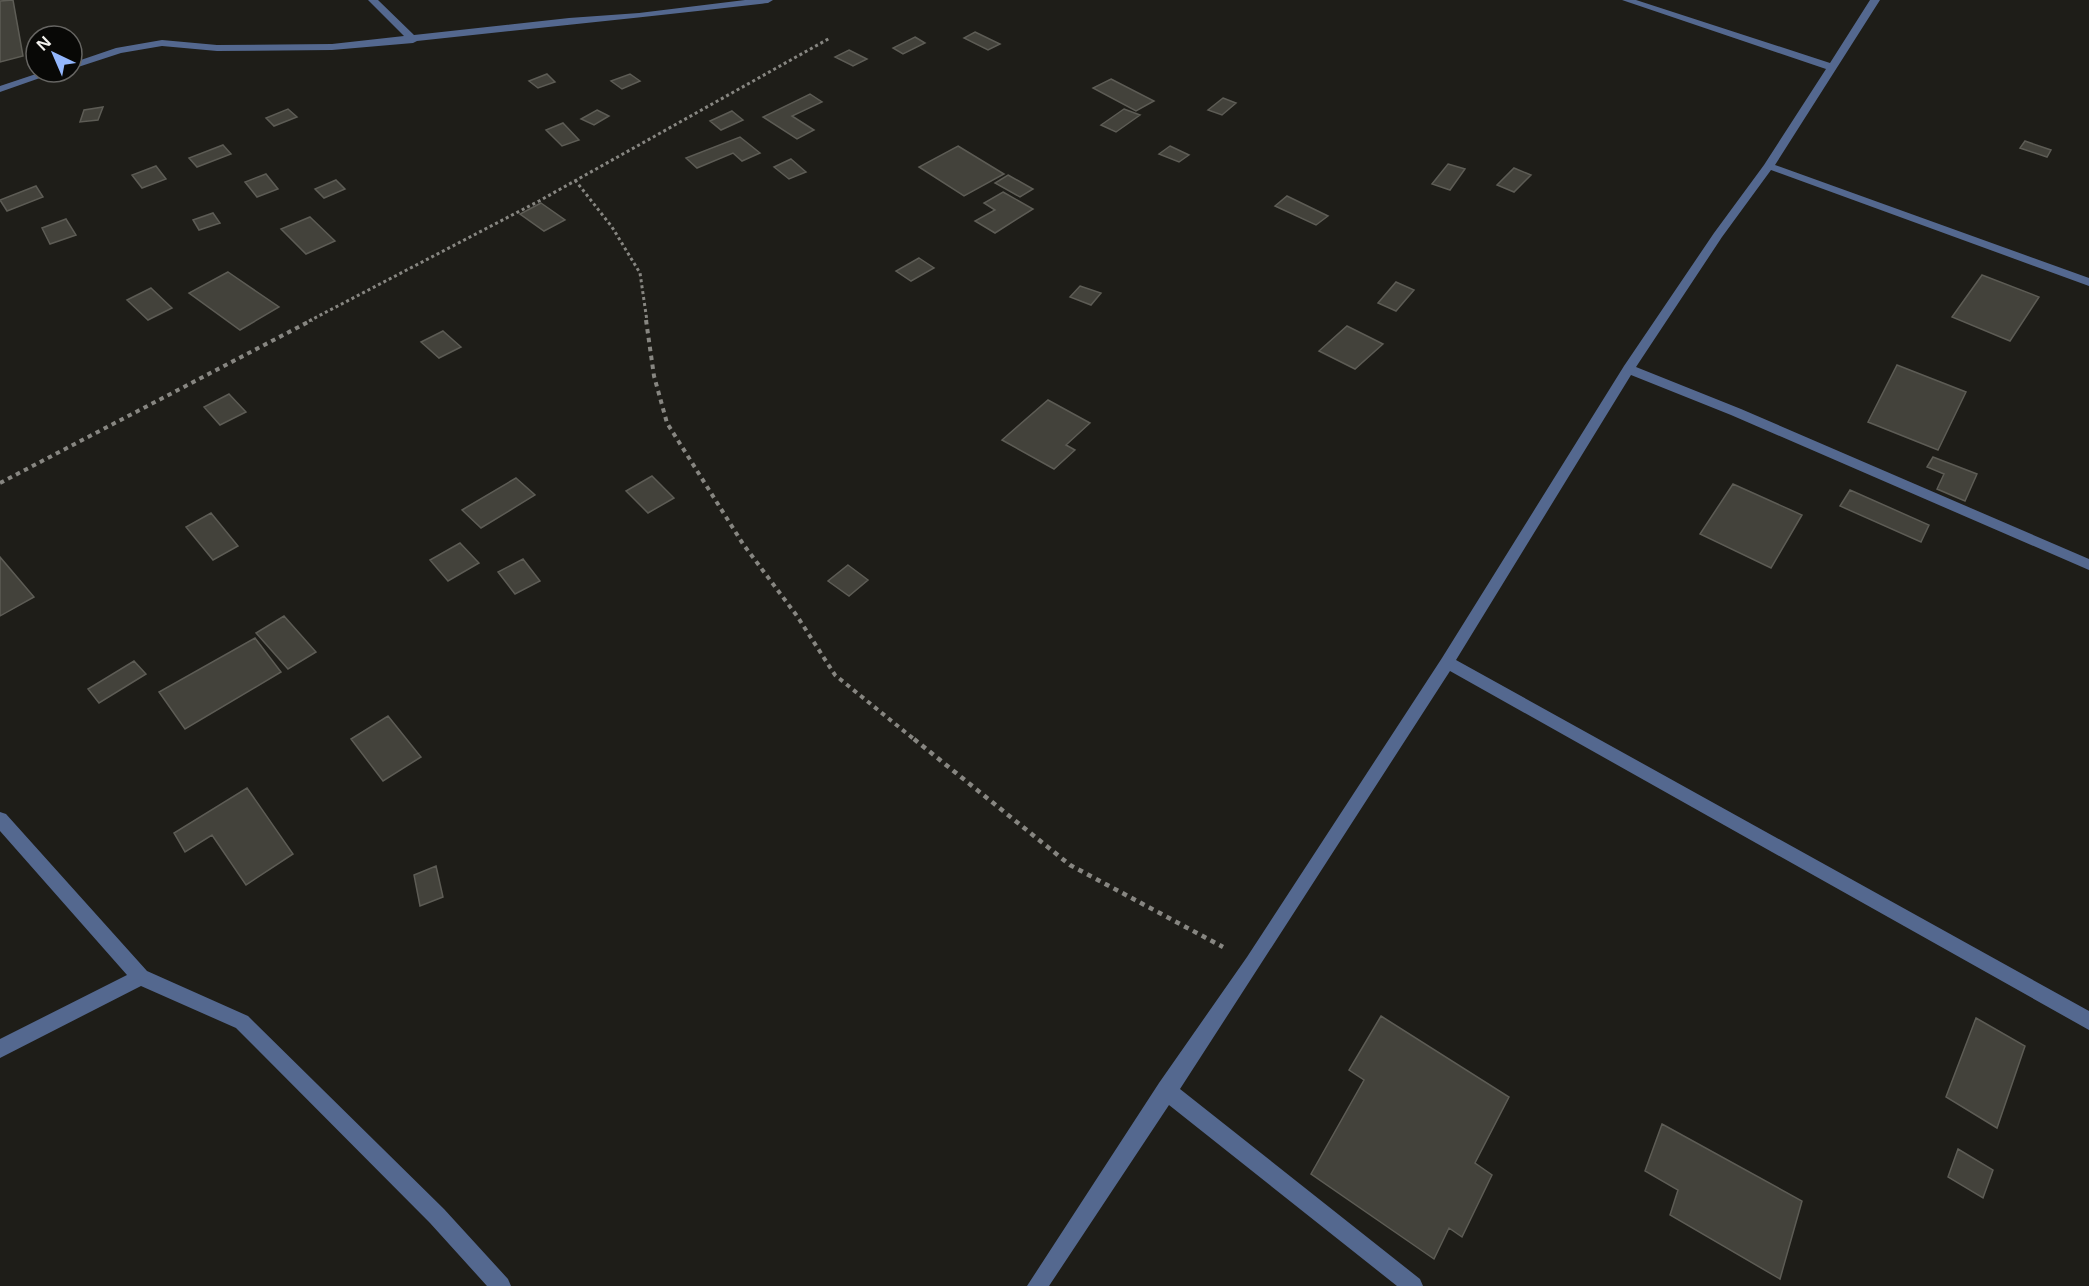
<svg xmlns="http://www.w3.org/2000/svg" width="2089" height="1286" font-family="'Noto Sans',sans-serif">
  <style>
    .building { fill: #43423b; stroke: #5d5c55; stroke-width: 1.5 }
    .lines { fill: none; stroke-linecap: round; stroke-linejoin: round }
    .path-far2 { stroke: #878681; stroke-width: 3; stroke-dasharray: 3 3; stroke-linecap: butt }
    .path-far1 { stroke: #878681; stroke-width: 4; stroke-dasharray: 4.5 4.5; stroke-linecap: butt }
    .path { stroke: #878681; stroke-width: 4.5; stroke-dasharray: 5 5; stroke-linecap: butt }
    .minor { fill: #54688f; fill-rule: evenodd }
  </style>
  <rect width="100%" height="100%" fill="#1e1d18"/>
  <path class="building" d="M13,0L23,56L0,62V1Z
    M975,32L1000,44L988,50L964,38Z
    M915,37L925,43L903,54L893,48Z
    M849,50L867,59L853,66L835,57Z
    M547,74L555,82L538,88L529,81Z
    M630,74L640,81L622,89L611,81Z
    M1111,79L1154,101L1136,111L1093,88Z
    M810,94L822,102L792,116L814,130L797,139L763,117Z
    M1223,98L1236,103L1222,115L1208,110Z
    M103,107L98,120L80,122L84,110Z
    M288,109L297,117L274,126L266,118Z
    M1124,109L1140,115L1116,132L1101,125Z
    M597,110L609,116L594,125L581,119Z
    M732,111L743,120L721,130L710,121Z
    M563,123L579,140L562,146L546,130Z
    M740,137L760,153L742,161L733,153L697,168L686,158Z
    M2025,141L2051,150L2047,157L2020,148Z
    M223,145L231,154L197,167L189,158Z
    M958,146L1004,174L964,196L919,167Z
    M1170,146L1189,155L1179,162L1159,154Z
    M791,159L806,172L789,179L774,167Z
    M1448,164L1465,169L1450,190L1432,184Z
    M156,166L166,179L142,188L132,175Z
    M1514,168L1531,175L1514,192L1497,185Z
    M266,174L278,189L257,197L245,182Z
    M1008,175L1033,189L1020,197L995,183Z
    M336,180L345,189L324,198L315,189Z
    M36,186L43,197L7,211L0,200Z
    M1003,192L1033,209L995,233L975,221L995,210L984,203Z
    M1287,196L1328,216L1316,225L1275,206Z
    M541,203L565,220L544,231L520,214Z
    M213,213L220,223L199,230L193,220Z
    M310,217L335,241L306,254L281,229Z
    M66,219L76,235L50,244L42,228Z
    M919,258L934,268L911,281L896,271Z
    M228,272L279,307L240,330L189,293Z
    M1982,275L2039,297L2010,341L1952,317Z
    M1396,282L1414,290L1396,311L1378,303Z
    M1080,286L1101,293L1091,305L1070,297Z
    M151,288L172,308L148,320L127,300Z
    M1347,326L1383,344L1355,369L1319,351Z
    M443,331L461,347L439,358L421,342Z
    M1897,365L1966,392L1938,450L1868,422Z
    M229,394L246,412L220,425L204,407Z
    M1048,400L1090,423L1066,445L1075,450L1054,469L1002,440Z
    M1933,457L1977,474L1965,501L1937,489L1944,474L1927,467Z
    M652,476L674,498L648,513L626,491Z
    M516,478L535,495L481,528L462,510Z
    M1733,484L1802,515L1771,568L1700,534Z
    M1850,490L1929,525L1921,542L1840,506Z
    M211,513L238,546L213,560L186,527Z
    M460,543L479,563L448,581L430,560Z
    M0,557L34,597L0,616Z
    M523,559L540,581L515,594L498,572Z
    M848,565L868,580L849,596L828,581Z
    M284,616L316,652L288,669L256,633Z
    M255,638L281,672L185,729L159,692Z
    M134,661L146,674L99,703L88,689Z
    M388,716L421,757L383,781L351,739Z
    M247,788L293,854L246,885L212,835L185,852L174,833Z
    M436,866L443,897L420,906L414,875Z
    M1381,1016L1509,1097L1475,1163L1492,1175L1462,1237L1449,1228L1434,1259L1311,1174L1364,1080L1349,1070Z
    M1976,1018L2025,1046L1997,1128L1946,1097Z
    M1662,1124L1802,1201L1780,1279L1670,1215L1678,1190L1645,1171Z
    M1958,1149L1993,1170L1983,1198L1948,1177Z"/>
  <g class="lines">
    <path class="path-far2" d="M575,180L612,227L640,273L647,321
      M309,321L539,201L830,38"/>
    <path class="path-far1" d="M646,320L654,376L667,423L743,544L797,616L835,675L915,740
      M0,483L312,320"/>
    <path class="path" d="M914,739L1070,865L1223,947"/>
    <path class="minor" d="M368,0H378L414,35L569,18L639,13L745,0H773L768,3C651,17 534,28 417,41L413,43L332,50L217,51L162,46L121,53L72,69V63L116,48L162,40L217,45L332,44L404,36Z
      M1622,0H1636L1830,63L1870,0H1880L1775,165L2089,278V286L1771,170L1722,237L1636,367L1741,409L2089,559V570L1731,415L1631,375L1456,660L2089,1011V1030L1450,671L1180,1089L1420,1279L1423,1286H1397L1169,1105L1049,1286H1027L1159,1083L1247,957L1442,658L1624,366L1714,233L1764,165L1826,69Z
      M42,72H57L0,92V86Z
      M0,812L6,814L147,971L248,1016L444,1209L508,1279L511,1286H487L430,1223L236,1028L141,986L0,1058V1039L127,975L0,831Z"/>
  </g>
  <g transform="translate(54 54) rotate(316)"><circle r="28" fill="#080806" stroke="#666562" stroke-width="1.5"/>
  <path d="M0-4.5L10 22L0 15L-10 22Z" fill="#93b7fd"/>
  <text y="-9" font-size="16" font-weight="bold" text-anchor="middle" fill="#f2f1ed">N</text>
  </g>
</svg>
